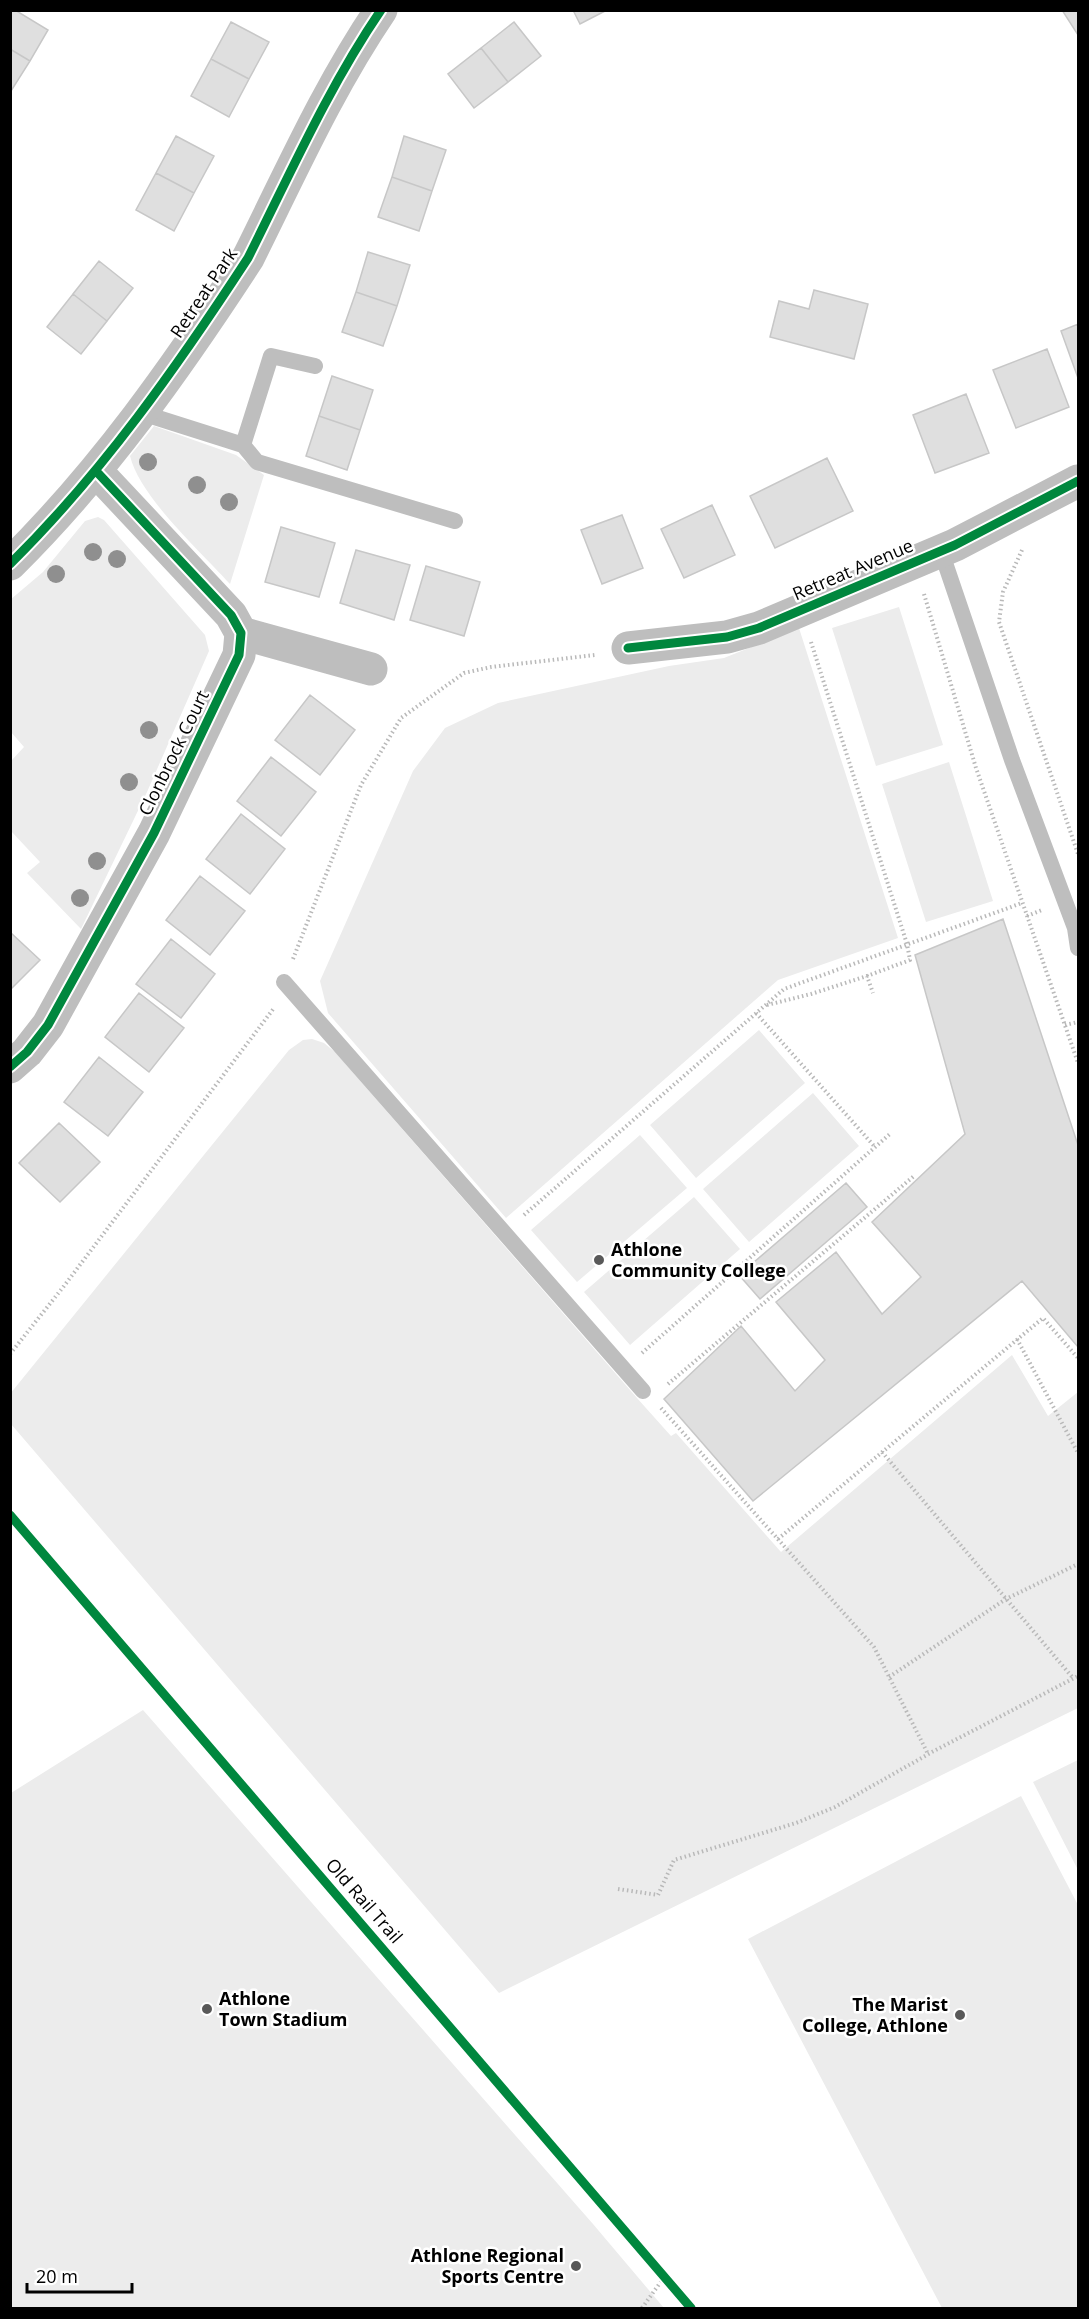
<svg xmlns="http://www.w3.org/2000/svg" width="1089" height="2319" font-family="'Open Sans',sans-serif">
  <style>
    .green { fill: #ececec }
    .building { fill: #dfdfdf; stroke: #c7c7c7; stroke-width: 1.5 }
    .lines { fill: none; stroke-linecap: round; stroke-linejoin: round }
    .path { stroke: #b9b9b9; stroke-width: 4; stroke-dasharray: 1.5 3; stroke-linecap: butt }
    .service { stroke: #bebebe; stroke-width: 16 }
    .minor { stroke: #bebebe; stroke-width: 33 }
    .cycleway-casing { stroke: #fff; stroke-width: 13 }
    .cycleway { stroke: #00873e; stroke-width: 9 }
    .tree { fill: #8f8f8f }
    .poi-dot { fill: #595959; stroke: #fff; stroke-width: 2 }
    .labels { text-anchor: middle; stroke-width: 5; stroke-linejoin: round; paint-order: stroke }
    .street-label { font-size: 18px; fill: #000; stroke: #fff }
    .poi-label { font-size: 18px; font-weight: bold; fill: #000; stroke: #fff; text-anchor: start }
  </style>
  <rect width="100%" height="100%" fill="#fff"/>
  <path class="green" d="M154,426L236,455L264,475L230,584C200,551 140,497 130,456Z
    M98,517L104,520L205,635L209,651L147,792L81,929L27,873L40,862L11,831V761L24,747L11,732L10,600L43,572L85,521Z
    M899,607L943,745L876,766L832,628Z
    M799,628L898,938L778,980L506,1218L328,1013L320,981L413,771L445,728L498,703L669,666L724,658Z
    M949,762L993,901L926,922L882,784Z
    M759,1030L805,1083L696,1178L650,1125Z
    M312,1039L324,1043L335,1052L637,1398L671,1436L676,1433L781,1552L1012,1355L1048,1416L1078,1392V1708L499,1993L11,1424L10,1394L289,1050L303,1040Z
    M813,1093L859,1146L749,1242L703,1189Z
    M640,1135L687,1188L577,1282L531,1230Z
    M694,1197L740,1249L630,1345L584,1292Z
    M143,1710L593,2224L664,2308H11V1793Z
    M1078,1760V1870L1033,1782Z
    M1021,1796L1078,1905V2308H942L748,1939Z"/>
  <path class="building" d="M10,10H15L48,30L30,61L10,49Z
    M573,10H607L580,24Z
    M1062,10H1078V35Z
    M231,22L269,42L249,79L211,59Z
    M514,22L541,56L508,82L481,48Z
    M481,48L508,82L474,108L448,74Z
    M10,49L30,61L11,91H10Z
    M211,59L249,79L229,117L191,96Z
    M176,136L214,156L194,193L156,173Z
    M404,136L446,150L432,191L392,177Z
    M156,173L194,193L174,231L136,210Z
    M392,177L432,191L419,231L378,217Z
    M368,252L410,265L397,306L356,292Z
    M99,261L133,288L107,321L73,294Z
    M814,290L868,304L854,359L770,337L779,301L809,309Z
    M356,292L397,306L383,346L342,332Z
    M73,294L107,321L81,354L47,327Z
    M1078,324V378L1061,331Z
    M1047,349L1069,407L1016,428L993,370Z
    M332,376L373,390L360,430L319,416Z
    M966,394L989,453L935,473L913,415Z
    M319,416L360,430L347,470L306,456Z
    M827,458L853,511L775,548L750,496Z
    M712,505L735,555L684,578L661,529Z
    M622,515L643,568L602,584L581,530Z
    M281,527L335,543L319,597L265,582Z
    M356,550L410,565L394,620L340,603Z
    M426,566L480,582L464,636L410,620Z
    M310,695L355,730L320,775L275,740Z
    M271,757L316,792L281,836L237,801Z
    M241,814L285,849L250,894L206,859Z
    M200,876L245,911L210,955L166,920Z
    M1003,919L1078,1145V1347L1022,1281L753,1501L664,1399L741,1326L795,1391L825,1360L776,1302L836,1252L882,1314L921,1277L872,1222L965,1134L915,955Z
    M10,932L40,960L10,990Z
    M171,939L215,974L181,1018L136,984Z
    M139,993L184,1028L149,1072L105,1037Z
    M99,1057L143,1092L108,1136L64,1102Z
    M59,1123L100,1162L60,1202L19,1163Z
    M846,1183L867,1207L760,1299L739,1275Z"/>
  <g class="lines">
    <path class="path" d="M1022,550L1003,592L999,622L1078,854
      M924,594L976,768L1078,1063
      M811,642L907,944L910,960L867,976
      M1027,916L1042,910
      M293,959L361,785L401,718L464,673L491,667L595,655
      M767,1005L811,994L867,976L873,993
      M756,1013L875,1147
      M1065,1025L1078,1022
      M524,1215L784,989L1022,903
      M1017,1339L1078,1453
      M642,1353L891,1133
      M10,1354L64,1286L274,1008
      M668,1384L914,1176
      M661,1408L874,1647L928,1754
      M882,1452L1073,1678
      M778,1539L1043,1318L1078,1358
      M889,1677L1006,1599L1078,1564
      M618,1889L658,1895L674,1860L796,1823L835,1807L932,1752L1078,1676
      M642,2308L665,2276"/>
    <path class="service" d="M142,413L243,445L257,462L455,521
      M243,445L271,356L315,366
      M941,551L1012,760L1075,928L1078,948
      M284,982L643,1391"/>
    <path class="minor" d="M10,564C103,472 177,367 248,258C290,174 328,88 381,10
      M241,633L371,669
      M628,648L727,637L759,628L955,545L1078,481
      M10,1067L27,1052L48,1025L154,833L239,655L241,633L231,615L96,471"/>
    <defs>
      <path id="cycleway" d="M10,564C103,472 177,367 248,258C290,174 328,88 381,10
        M628,648L727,637L759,628L955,545L1078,481
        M10,1067L27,1052L48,1025L154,833L239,655L241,633L231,615L96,471
        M10,1515L691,2308"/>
    </defs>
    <use href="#cycleway" class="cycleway-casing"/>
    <use href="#cycleway" class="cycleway"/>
  </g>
  <g class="tree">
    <circle cx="148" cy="462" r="9"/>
    <circle cx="197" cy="485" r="9"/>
    <circle cx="229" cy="502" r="9"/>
    <circle cx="93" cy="552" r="9"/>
    <circle cx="117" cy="559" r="9"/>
    <circle cx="56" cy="574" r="9"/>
    <circle cx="149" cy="730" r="9"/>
    <circle cx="129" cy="782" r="9"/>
    <circle cx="97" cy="861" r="9"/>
    <circle cx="80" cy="898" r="9"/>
  </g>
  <g class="poi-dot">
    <circle cx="599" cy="1260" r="6"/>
    <circle cx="207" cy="2009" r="6"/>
    <circle cx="960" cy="2015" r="6"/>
    <circle cx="576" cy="2266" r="6"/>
  </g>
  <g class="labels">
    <g class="street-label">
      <text transform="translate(204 293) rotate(-56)" y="6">Retreat Park</text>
      <text transform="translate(853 570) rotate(-23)" y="6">Retreat Avenue</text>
      <text transform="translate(174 753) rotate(-64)" y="6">Clonbrock Court</text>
      <text transform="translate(364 1901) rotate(49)" y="6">Old Rail Trail</text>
    </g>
    <g class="poi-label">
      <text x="611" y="1256">Athlone<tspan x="611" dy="21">Community College</tspan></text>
      <text x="219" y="2005">Athlone<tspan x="219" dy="21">Town Stadium</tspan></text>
      <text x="948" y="2011" text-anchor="end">The Marist<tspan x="948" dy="21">College, Athlone</tspan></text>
      <text x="564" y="2262" text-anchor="end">Athlone Regional<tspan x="564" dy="21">Sports Centre</tspan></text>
    </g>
  </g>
  <rect width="1089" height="2319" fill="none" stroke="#000000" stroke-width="24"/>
  <path d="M27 2283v9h105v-9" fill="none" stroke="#000000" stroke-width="3"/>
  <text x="36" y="2283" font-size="18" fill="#000000" stroke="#ffffff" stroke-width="4.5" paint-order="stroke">20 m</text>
</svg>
